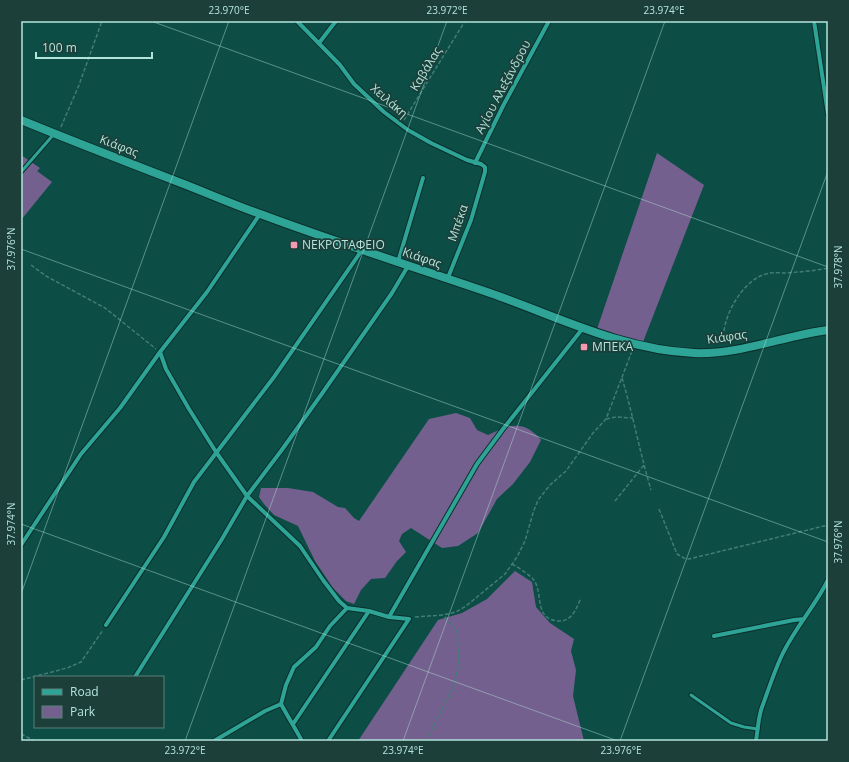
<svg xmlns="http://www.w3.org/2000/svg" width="849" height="762" font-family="'Open Sans',sans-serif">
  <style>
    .green { fill: #74608e }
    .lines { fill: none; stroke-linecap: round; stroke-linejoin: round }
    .lane-casing { stroke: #0b2f2b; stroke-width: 5 }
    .street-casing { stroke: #0b2f2b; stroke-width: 6 }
    .secondary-casing { stroke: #0b2f2b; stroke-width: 10 }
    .path { stroke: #417d76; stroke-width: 1.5; stroke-dasharray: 4 2; stroke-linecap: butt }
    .lane { stroke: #2da496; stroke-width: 3 }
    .street { stroke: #2da496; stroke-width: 4 }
    .secondary { stroke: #2da496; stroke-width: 8 }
    .ticks { fill: none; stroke: #b3e4db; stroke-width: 1; stroke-opacity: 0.45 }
    .poi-dot { fill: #f29aaf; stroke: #1c3f3a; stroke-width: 1.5 }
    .labels { text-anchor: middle; stroke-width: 3.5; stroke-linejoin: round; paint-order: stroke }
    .street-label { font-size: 12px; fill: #b3e4db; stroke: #1c3f3a }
    .poi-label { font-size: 12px; fill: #b3e4db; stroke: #1c3f3a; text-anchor: start }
    .neatline { fill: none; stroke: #b3e4db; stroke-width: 1.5 }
    .ticks-label { font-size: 10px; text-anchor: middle; fill: #b3e4db }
  </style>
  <rect width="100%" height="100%" fill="#0c4d46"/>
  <path class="green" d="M657,153L704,185L643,342L597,329Z
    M21,155L40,168L37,171L52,182L21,220Z
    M456,413L470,418L477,430L488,435C510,424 524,420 541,440L530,462L513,484L497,499L478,533L458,546L442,548L411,528L402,534L399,541L406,552L397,561L385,578L371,579L361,590L354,604L346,601L333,588L315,561L298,526L274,515L264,504L259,497L261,488H288L313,492L338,507L345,508L354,518L359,521L429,419Z
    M515,571L532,582L536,607L550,623L574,639L571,651L576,670L573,696L584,741H358L438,620L462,613L487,599Z"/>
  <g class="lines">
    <defs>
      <path id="lane" d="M21,172L54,134
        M691,695L731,723L744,727L758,729"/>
      <path id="street" d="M297,21L340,65L354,84L384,112L408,130L431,143L467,160L481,164L485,167V172L471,220L447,280
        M814,21L828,114
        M319,43L336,21
        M475,163L503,106L549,21
        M398,262L423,178
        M160,352L166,369L189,409L216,452L247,496L300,546L323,580L339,601L347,608L369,611
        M21,545L81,454L120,408L160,352L207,292L260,214
        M106,625L164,537L194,482L274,377L362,250
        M714,636L794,620L804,619
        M135,677L222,539L247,496L281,451L321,395L392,293L408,266
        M281,704C288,717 295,728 302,741
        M293,724L369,611L389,617
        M214,741L265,711L281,704L286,685L294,667L316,647L330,626L347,608
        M328,741L409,619L389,617L477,464L503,429L583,328
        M756,741L759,719L761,710C768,691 774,672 782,655C795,628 815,606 828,580"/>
      <path id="secondary" d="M21,120C72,141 124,161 176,181C205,192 234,205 263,215C338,243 414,267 490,293C556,316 622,350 694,353C739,355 783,336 828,330"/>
    </defs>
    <use href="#lane" class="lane-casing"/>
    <use href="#street" class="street-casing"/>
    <use href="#secondary" class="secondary-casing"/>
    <path class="path" d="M404,120L465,21
      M61,127L79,85L102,21
      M31,265L46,276L105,308L156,349
      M724,343C720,320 742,280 766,274C772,272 779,273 785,273C799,272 814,271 828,268
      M622,378C633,415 640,453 651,490
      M606,419L616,417L633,418
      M615,501L644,465
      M659,509L677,554L684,558L689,559L828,525
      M512,564C519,568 527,573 533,579C544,592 533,619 558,621C572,622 576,609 581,598
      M415,617L443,615L456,612L466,606L505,574L517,557L525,541L533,513L538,500L550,485L566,471L593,433L606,419L632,351
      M21,680L67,668L81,662L103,630
      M21,734L35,741
      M426,741L454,685L459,664L457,632L450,622L443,615"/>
    <use href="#lane" class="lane"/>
    <use href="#street" class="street"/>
    <use href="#secondary" class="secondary"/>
  </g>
  <path class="ticks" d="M151,21L828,267M21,249L828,542M21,524L618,741M21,594L229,21M185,741L447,21M403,741L665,21M620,741L828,171"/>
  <g class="poi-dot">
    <rect x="290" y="241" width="8" height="8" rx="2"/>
    <rect x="580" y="343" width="8" height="8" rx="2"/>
  </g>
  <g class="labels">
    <g class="street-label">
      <text transform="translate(426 69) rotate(-59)" y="4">Καβάλας</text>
      <text transform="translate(503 87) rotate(-62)" y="4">Αγίου Αλεξάνδρου</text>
      <text transform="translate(389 101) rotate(41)" y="4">Χειλάκη</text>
      <text transform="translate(119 146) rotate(21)" y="4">Κιάφας</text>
      <text transform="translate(458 223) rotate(-71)" y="4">Μπέκα</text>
      <text transform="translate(422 258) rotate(19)" y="4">Κιάφας</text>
      <text transform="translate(727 337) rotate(-8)" y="4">Κιάφας</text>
    </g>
    <g class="poi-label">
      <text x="302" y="249">ΝΕΚΡΟΤΑΦΕΙΟ</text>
      <text x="592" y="351">ΜΠΕΚΑ</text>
    </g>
  </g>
  <rect width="849" height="762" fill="none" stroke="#1c3f3a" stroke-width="44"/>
  <rect x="34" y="676" width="130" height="52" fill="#1c3f3a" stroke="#58817a"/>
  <rect x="42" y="689" width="20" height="6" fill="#2da496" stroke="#58817a"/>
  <text x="70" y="696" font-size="12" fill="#b3e4db">Road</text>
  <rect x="42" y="706" width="20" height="12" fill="#74608e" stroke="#58817a"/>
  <text x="70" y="716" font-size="12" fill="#b3e4db">Park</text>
  <path d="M36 52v6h116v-6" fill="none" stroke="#b3e4db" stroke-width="2"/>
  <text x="42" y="52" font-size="12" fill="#b3e4db" stroke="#1c3f3a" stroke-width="3" paint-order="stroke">100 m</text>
  <rect x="22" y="22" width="805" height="718" class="neatline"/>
  <g class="ticks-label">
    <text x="229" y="14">23.970°E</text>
    <text x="447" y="14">23.972°E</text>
    <text x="664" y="14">23.974°E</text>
    <text transform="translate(11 249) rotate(-90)" y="4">37.976°N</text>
    <text transform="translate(838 267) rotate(-90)" y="4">37.978°N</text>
    <text transform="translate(11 524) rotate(-90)" y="4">37.974°N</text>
    <text transform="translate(838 542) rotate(-90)" y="4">37.976°N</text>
    <text x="185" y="754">23.972°E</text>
    <text x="403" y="754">23.974°E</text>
    <text x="621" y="754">23.976°E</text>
  </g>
</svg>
